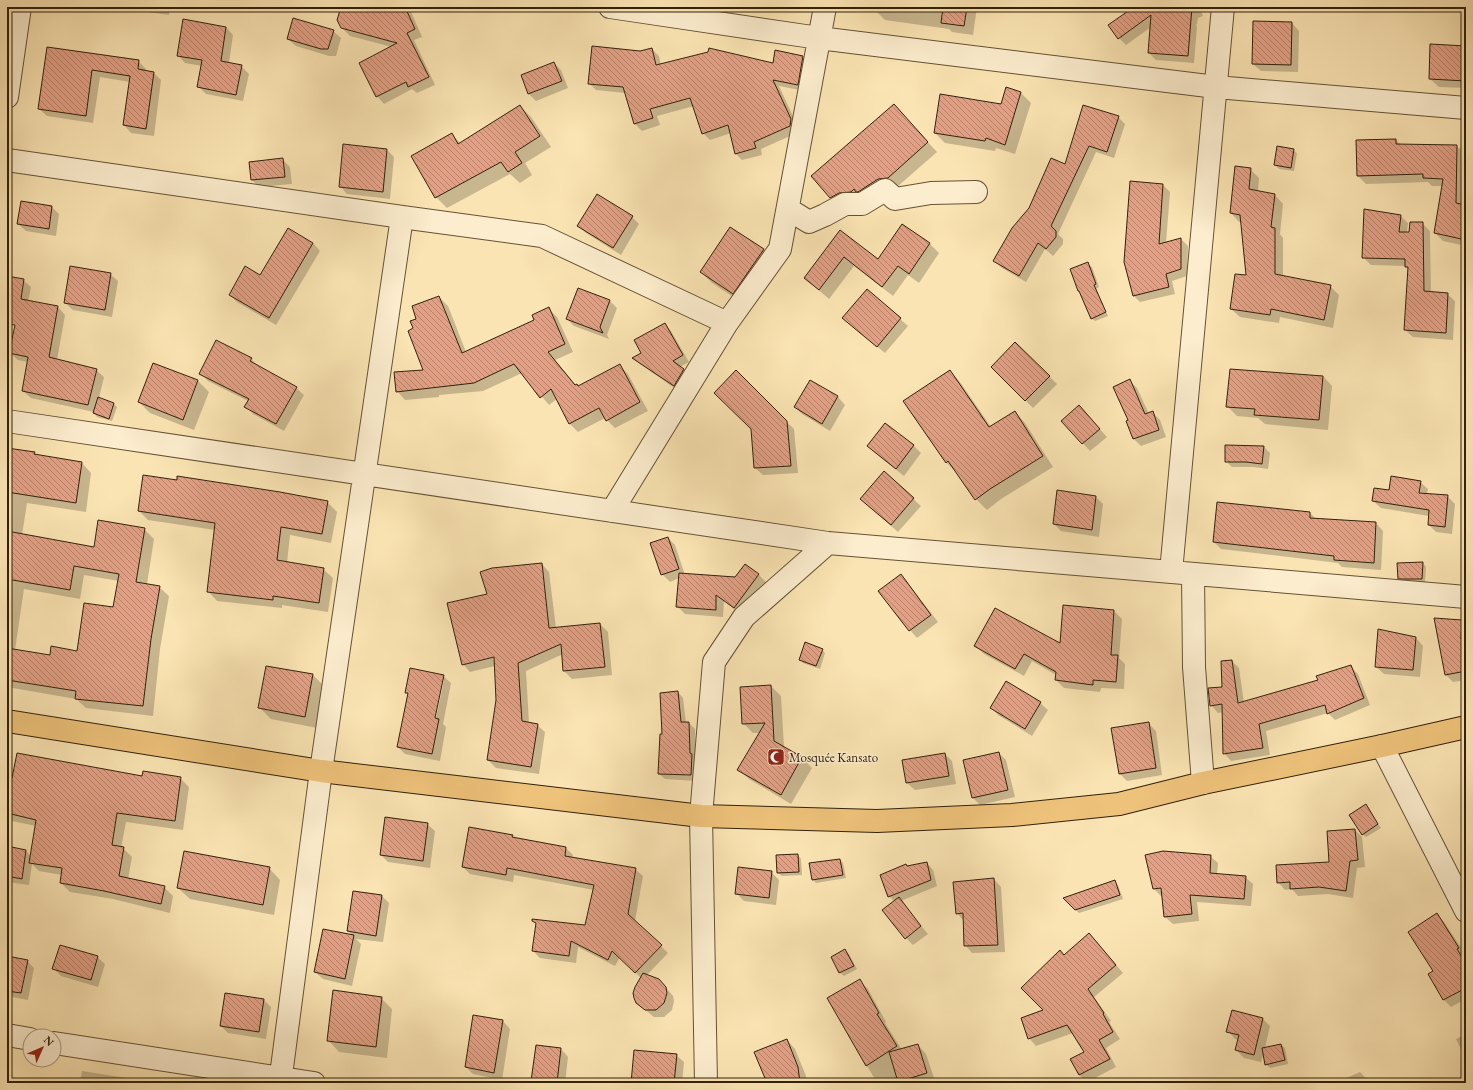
<svg xmlns="http://www.w3.org/2000/svg" width="1473" height="1090" font-family="'EB Garamond',serif">
  <style>
    .shadow { fill: #0003; fill-rule: evenodd }
    .building { fill: url(#building-back-hatch); stroke: #31210b }
    .lines { fill: none; stroke-linecap: round; stroke-linejoin: round }
    .minor-casing { stroke: #645235; stroke-width: 24 }
    .tertiary-casing { stroke: #645235; stroke-width: 24 }
    .primary-casing { stroke: #31210b; stroke-width: 24 }
    .minor { stroke: #fcedce; stroke-width: 22 }
    .tertiary { stroke: #fcedce; stroke-width: 22 }
    .primary { stroke: #eec27a; stroke-width: 22 }
    .labels { text-anchor: middle; stroke-width: 3; stroke-linejoin: round; paint-order: stroke }
    .poi-label { font-size: 13px; fill: #31210b; stroke: #fcedce; text-anchor: start }
  </style>
  <defs>
    <pattern id="building-back-hatch" width="6" height="6" patternUnits="userSpaceOnUse"><rect width="6" height="6" fill="#e2a186"/><path d="M-1 5l2 2M0 0l6 6M5-1l2 2" fill="none" stroke="#b8836c"/></pattern>
  </defs>
  <rect width="100%" height="100%" fill="#fbe4b3"/>
  <filter id="stains"><feTurbulence type="fractalNoise" baseFrequency=".005" numOctaves="4"/><feColorMatrix values="0 0 0 0 .2 0 0 0 0 .09 0 0 0 0 .02 0 0 0 .5 -.17"/></filter>
  <radialGradient id="worn" r=".72"><stop offset=".6" stop-color="#630" stop-opacity="0"/><stop offset="1" stop-color="#630" stop-opacity=".3"/></radialGradient>
  <path class="shadow" d="M67,7H105L104,12Z
    M111,7H170L169,15Z
    M342,7H409L422,37L414,40L435,85L417,93L412,89L384,104L377,96L392,47L350,36L342,28Z
    M876,7H977L973,35L952,32L949,29L885,20L875,10Z
    M1115,7H1199L1203,16L1198,18L1197,24L1196,25L1197,27L1194,63L1156,60L1149,53L1151,27L1126,45L1119,38L1129,11Z
    M1292,23L1299,31L1298,72L1261,71L1253,64Z
    M226,27L233,35L229,63L241,66L249,74L243,101L206,94L198,86L202,66L185,63L178,55Z
    M333,31L341,38L336,56H329L296,46L288,39Z
    M1466,47V88L1439,87L1430,79Z
    M48,48L138,61L146,69L145,72L154,73L161,80L154,136L131,133L124,125L130,82L100,77L93,123L47,116L39,109Z
    M652,49L659,56L661,65L773,64L803,57L810,64L805,91L779,86L798,127L797,133L761,149L762,155L742,160L735,153L731,133L710,140L703,133L694,106L657,116L660,125L642,131L635,124L625,93L596,90L589,83L640,52Z
    M554,63L561,70L568,88L536,101L529,94Z
    M1007,89L1021,93L1031,103L1015,154L996,148L995,151L945,143L935,133L1002,106Z
    M520,106L531,117L551,147L525,163L532,175L520,183L510,174L447,208L436,197L452,134L461,144Z
    M903,115L937,152L897,187L840,207L830,198Z
    M1118,117L1125,124L1114,158L1096,152L1058,234L1063,239V244L1053,256L1045,249L1026,282L1002,268L995,261L1065,166Z
    M1396,140L1401,145L1456,146L1458,148L1466,149V246L1443,241L1435,233L1443,186H1432L1428,182L1366,184L1358,176L1357,141Z
    M344,145L387,150L394,157L390,199L347,194L340,186Z
    M1293,150L1297,153L1294,171L1279,169L1275,165Z
    M282,159L290,167L292,184L259,187L252,180L250,163Z
    M1250,169L1259,178L1258,192L1275,195L1283,204L1280,234L1283,238V277L1330,286L1339,295L1333,328L1280,317L1279,323L1240,317L1231,309L1248,277L1242,222H1239L1231,213Z
    M1163,185L1170,192L1166,243L1181,239L1188,246L1187,276L1172,281L1175,294L1140,302L1133,295Z
    M52,207L59,214L56,236L26,231L18,224Z
    M1364,210L1401,216L1408,223L1407,233H1410L1422,223L1430,231L1431,293L1447,294L1455,301L1453,340L1413,337L1405,330L1408,269L1406,266L1371,265L1363,257Z
    M632,217L639,224L621,255L586,233L579,226Z
    M903,225L930,244L939,253L919,283L908,275L893,296L854,266L829,299L805,278L840,231L879,261Z
    M730,228L764,250L775,261L744,304L712,283L701,272Z
    M288,229L313,243L320,251L276,325L237,302L230,295L261,277Z
    M1088,264L1092,267L1099,287L1096,289L1108,316L1095,321L1091,318Z
    M110,274L118,281L112,317L73,310L65,303Z
    M7,277L23,280L31,287L28,302L58,307L65,315L57,360L96,370L104,377L99,398L114,404L117,407L112,421L97,417L94,413V412L31,398L23,391L28,362L18,360L10,353L17,318L7,317Z
    M867,290L908,326L885,353L851,325Z
    M439,297L448,306L466,352L536,320L549,309L557,317L573,352L555,360L576,385L579,387L619,365L628,374L648,411L615,428L605,418L578,432L570,424L557,399L549,405L522,373L483,391L439,395V397L405,400L397,391L425,371L415,329L418,319Z
    M610,301L617,308L607,335L609,339L574,326L567,319Z
    M665,324L671,331L689,362L680,367L690,376L680,392L640,364L633,358L642,353Z
    M217,342L251,359L259,367L296,388L304,395L284,431L253,414L246,406L248,401L208,381L201,373Z
    M1015,343L1057,384L1033,408L992,367Z
    M950,371L960,382L991,427L1015,412L1025,423L1053,467L1001,499L987,510L976,499L957,473L946,462Z
    M736,372L794,429L798,473L763,475L755,468L752,429Z
    M1323,376L1332,386L1328,430L1265,424L1258,418L1237,416L1227,406Z
    M198,381L209,392L194,430L150,413L139,402Z
    M810,381L838,397L845,405L830,431L802,414L795,407Z
    M1130,381L1137,388L1149,414L1152,412L1160,420L1166,437L1141,446L1134,439L1127,421H1129Z
    M1086,414L1107,437L1090,451L1062,421Z
    M885,424L914,446L921,453L904,476L875,453L868,446Z
    M1226,446L1264,447L1270,453L1268,469L1253,467H1232L1226,461Z
    M7,449L34,453L37,456L82,463L91,473L86,512L27,503L22,535L95,548L144,529L154,539L147,584L159,587L169,596L160,649L153,716L86,708L76,699L7,687ZM84,575L119,581L114,608L78,652L50,656L15,650L24,589L80,599Z
    M884,473L921,506L898,532L868,506Z
    M1420,482L1428,489L1427,494L1447,496L1455,504L1452,534L1436,532L1429,525V516L1381,508L1373,501L1389,491Z
    M1058,491L1096,497L1103,504L1099,537L1061,531L1054,524Z
    M327,502L337,512L331,543L290,535L287,563L323,569L333,578L328,612L282,605V608L217,601L208,591L215,530L148,520L139,511Z
    M1310,513L1316,519L1376,523L1383,531L1381,570L1342,567L1338,563L1221,549L1214,542Z
    M668,538L675,545L685,575L736,578L758,574L766,582L742,615L724,601L723,617L685,614L677,606L679,578L670,582L662,574Z
    M1466,538V564L1465,563Z
    M1423,563L1426,567L1425,582H1402L1399,578L1398,564Z
    M542,564L549,572L556,628L600,624L608,632L612,675L572,679L564,671L563,654L526,671L529,723L537,725L545,732L539,774L496,768L488,760L497,700L495,666L470,672L463,664L489,595Z
    M901,575L908,583L938,622L917,638L910,630L880,591Z
    M1114,611L1122,619L1119,658L1125,664L1124,689L1101,688L1100,692L1064,688L1056,680V675L1032,661L1024,676L984,654L976,646L1061,645Z
    M1435,619L1462,621L1466,625V680L1453,682L1446,675Z
    M1416,638L1423,646L1420,677L1384,674L1376,667Z
    M822,650L825,653L820,669L803,663L800,659Z
    M1232,661L1239,668L1244,703L1319,681L1351,667L1358,674L1370,705L1335,720L1328,713L1266,731L1270,755L1231,761L1224,753L1223,712L1218,713L1211,705L1223,687Z
    M313,675L324,686L317,728L271,719L260,708Z
    M443,676L451,683L443,724L446,727L440,761L405,754L398,747L408,694L406,692ZM442,680H444L435,723H433Z
    M771,686L781,696L784,747L802,758L812,768L791,804L749,779L739,770L760,733H753L743,723Z
    M678,692L683,698L686,723H689L695,729L696,781L665,779L659,774L663,735Z
    M1040,703L1048,710L1032,736L998,715L991,707Z
    M1148,723L1156,731L1162,775L1127,781L1119,773Z
    M999,753L1006,760L1015,797L980,805L973,798Z
    M945,754L952,761L956,784L915,790L907,783Z
    M7,778H180L189,787L183,830L126,822L121,848H123L132,857L128,879L164,887L173,896L170,913L113,899L70,892L61,883L62,875L39,871L32,864L29,885L7,882V847L26,851L31,856L36,826L7,820Z
    M1366,805L1381,828L1366,837L1362,834Z
    M427,824L435,831L430,868L388,862L381,855Z
    M1355,830L1362,837L1365,867L1357,868L1353,898L1328,894L1298,896L1292,889L1285,890L1278,882L1330,863Z
    M512,836L514,838L566,848L573,855L572,859L635,869L643,876L635,921L668,953L647,975L666,988L673,996L674,1001L672,1010L664,1017H654L637,1003L641,978L620,957L615,966L578,947L576,963L540,958L533,951L537,924L533,920L586,926L594,890L514,875L513,882L470,874L463,867Z
    M798,855L801,859L802,875L782,876L778,873Z
    M1210,856L1218,863L1217,875L1245,877L1253,884L1251,906L1197,902L1199,921L1173,924L1165,917L1163,896H1161L1154,889Z
    M840,860L843,863L846,878L816,883L813,880Z
    M927,863L933,870L937,886L901,901L928,934L913,945L906,938L894,901L889,896L908,867Z
    M269,868L280,880L274,915L190,899L178,888Z
    M771,872L779,880L776,905L744,901L736,893Z
    M994,879L1001,887L1005,952L972,953L965,945L964,921L957,913Z
    M1114,882L1118,885L1123,899L1079,913L1064,898Z
    M382,896L389,903L383,942L356,939L361,944L352,986L323,979L315,972L353,936L348,931Z
    M1437,914L1444,922L1466,955L1464,956L1466,960V999L1451,1007L1444,1000L1429,974L1434,971Z
    M1097,942L1123,973L1094,997L1111,1021L1109,1022L1120,1039L1106,1048L1116,1067L1087,1082L1079,1075L1085,1052L1073,1033L1036,1046L1029,1038L1045,1011L1064,956Z
    M845,950L849,954L857,969L844,976L840,973L832,957Z
    M7,957L27,961L34,968L28,1000L7,996Z
    M97,957L105,964L98,987L61,976L54,969Z
    M860,981L868,989L886,1022L885,1023L902,1050L918,1045L926,1054L935,1081L929,1083H877L828,998Z
    M381,998L392,1009L387,1058L339,1052L328,1040Z
    M264,1000L271,1007L266,1039L228,1033L221,1026Z
    M1263,1019L1270,1026L1265,1048L1281,1045L1285,1048L1288,1064L1270,1068L1266,1064L1264,1052L1261,1062L1244,1058L1236,1050L1239,1040L1235,1039L1228,1031Z
    M503,1021L510,1029L502,1080L473,1074L466,1067Z
    M1466,1034V1060L1456,1039Z
    M787,1040L795,1049L806,1076L807,1083H768Z
    M537,1046L561,1049L568,1057L565,1083H534L532,1081Z
    M676,1055L684,1062L682,1083H632Z
    M82,1071L133,1079L138,1083H80Z
    M1360,1072L1370,1083H1343L1342,1080Z"/>
  <path class="building" d="M341,7H405L415,29L407,33L429,77L408,87L406,82L376,97L359,63L397,43L341,28L337,20Z
    M943,7H967L964,26L941,23Z
    M1134,7H1192L1188,56L1148,53L1151,15L1118,39L1108,25Z
    M293,18L334,30L328,49H321L287,39Z
    M183,19L226,27L221,61L242,65L236,95L197,87L202,60L177,56Z
    M1253,21L1292,22L1291,65L1252,64Z
    M1430,44L1466,46V81L1429,79Z
    M592,46L640,51L652,48L656,65L708,52L709,48L773,63L775,50L803,56L798,85L773,80L791,119L790,126L754,142L756,148L735,154L728,125L702,134L690,98L650,109L653,118L634,124L623,87L588,84Z
    M47,47L139,60L138,69L154,72L146,129L123,125L130,76L92,70L86,116L38,109Z
    M554,62L562,81L528,94L521,75Z
    M1006,87L1021,92L1005,145L986,138L985,141L934,133L940,94L1001,104Z
    M894,104L928,142L888,178L878,179L858,192H856L854,189L851,192L839,193L830,198L811,176Z
    M520,105L540,136L515,152L522,163L508,172L501,162L435,198L411,156L452,133L458,144Z
    M1083,105L1119,116L1107,152L1089,146L1051,226L1056,231V237L1046,249L1038,243L1019,276L993,261L1012,228L1029,208L1051,158L1065,164Z
    M1396,139V144L1457,145L1456,203L1466,205V240L1434,233L1443,179L1423,178V174L1357,176L1356,140Z
    M343,144L387,149L383,192L339,187Z
    M1277,146L1294,149L1291,168L1274,165Z
    M283,158L285,177L251,180L249,162Z
    M1235,166L1251,168L1249,189L1275,194L1271,227L1275,228V274L1331,285L1324,320L1271,309L1270,315L1230,309L1235,274L1246,275L1240,215L1230,213Z
    M1130,181L1163,184L1159,244L1181,238V269L1166,274L1169,287L1133,296L1124,262Z
    M597,194L633,216L613,248L577,226Z
    M21,201L52,206L49,229L17,224Z
    M1364,209L1401,215L1399,232H1409L1410,222H1423L1424,291L1448,293L1446,333L1404,330L1408,267H1405V259L1362,258Z
    M902,224L930,243L909,274L898,266L882,287L844,257L819,290L804,278L840,230L878,259Z
    M730,227L764,249L733,294L700,272Z
    M288,228L313,243L269,318L229,295L245,266L260,275Z
    M1088,262L1096,284L1094,285L1106,312L1091,319L1079,291H1078L1070,269Z
    M70,266L111,273L105,310L64,303Z
    M7,276L24,279L21,299L58,306L49,357L97,369L88,405L22,391L28,357L9,353L15,325L7,324Z
    M578,288L610,300L600,327L603,333L566,319Z
    M867,289L901,318L877,347L842,318Z
    M439,296L462,353L534,320L532,315L549,307L565,344L548,352L575,385L577,384L578,386L620,364L640,402L606,421L599,408L569,424L551,389L540,398L514,364L474,383L396,392L394,372L423,370L408,331L413,328L410,321L416,319L412,306Z
    M665,323L683,355L673,361L684,369L674,386L632,358L641,353L634,340Z
    M216,340L252,358L250,361L297,387L276,424L244,407L249,399L199,374Z
    M1015,342L1050,376L1025,401L991,367Z
    M153,363L198,380L183,420L138,402Z
    M1230,369L1323,376L1319,420L1254,415L1255,409L1226,407Z
    M736,370L787,421L791,466L754,468L751,429L714,393Z
    M950,370L989,427L1015,411L1043,456L990,489L975,500L948,461L946,463L903,401Z
    M1130,379L1145,414L1153,411L1159,430L1133,439L1126,421L1128,420L1113,387Z
    M810,380L838,396L822,424L794,407Z
    M98,397L114,403L109,419L93,413Z
    M1079,405L1100,429L1082,444L1061,421Z
    M885,423L914,445L896,469L867,446Z
    M1225,445L1264,446L1262,464L1246,462H1225Z
    M7,448L35,452L34,454L82,462L76,503L7,492Z
    M884,471L914,498L891,525L860,499Z
    M143,475L177,480V476L280,492L328,501L322,534L281,527L277,560L324,568L319,603L273,596V600L207,592L215,523L138,511Z
    M1391,476L1421,481L1419,493L1448,495L1445,527L1428,525L1429,510L1372,501L1374,488L1389,490Z
    M1057,490L1096,496L1092,530L1053,524Z
    M1217,502L1310,512V518L1376,522L1374,563L1334,560V556L1213,542Z
    M98,520L145,528L136,582L160,586L151,639L143,706L75,699L76,691L7,680V648L50,655L51,646L77,651L84,603L113,607L119,574L74,566L70,590L7,579V531L94,547Z
    M668,537L679,569L661,575L650,543Z
    M1423,562L1422,579H1398L1397,563Z
    M542,563L549,628L600,623L605,667L563,671L561,644L518,663L522,721L538,724L531,767L487,760L496,700L494,657L462,665L447,603L487,594L480,572L492,568Z
    M745,564L759,574L734,608L716,595V610L676,607L679,573L735,577Z
    M901,574L931,615L909,631L878,591Z
    M1063,605L1114,610L1111,655H1118L1116,682L1093,680V685L1055,680L1056,672L1024,654L1015,669L974,646L995,608L1060,643Z
    M1434,618L1462,620L1461,639L1466,638V671L1445,675Z
    M1378,629L1416,637L1413,670L1375,667Z
    M805,642L823,649L816,666L799,660Z
    M1232,660L1238,703L1318,680L1316,676L1351,665L1364,698L1327,714L1325,705L1259,724L1263,748L1223,754L1222,704L1210,706L1208,688L1222,687L1221,661Z
    M266,666L313,674L305,717L258,708Z
    M410,668L444,675L435,718L439,719L432,754L397,747L408,693H405Z
    M1006,681L1041,702L1025,729L990,708Z
    M771,685L774,741L802,757L781,795L737,770L765,723L742,724L740,687Z
    M678,691L681,722H689L690,753L692,754L691,775L658,774L660,734H662L660,693Z
    M1149,722L1156,768L1119,774L1111,728Z
    M999,752L1008,790L972,798L963,760Z
    M17,753L142,776L143,771L181,777L175,821L117,813L112,845L124,847L119,876L165,886L161,904L104,891L60,883L62,868L29,863L36,820L7,813V777L12,778Z
    M945,753L949,776L906,783L902,760Z
    M1366,804L1378,824L1362,835L1349,815Z
    M385,817L428,823L423,861L380,855Z
    M469,827L513,835L512,837L566,847L565,856L636,868L628,914L662,945L635,973L612,951L608,960L571,941L569,956L532,951L536,923L532,921V919L585,925L594,885L507,868L506,875L462,867Z
    M1355,829L1358,860L1350,861L1346,891L1319,887L1290,889V882L1277,883L1276,865L1329,862L1327,831Z
    M7,846L26,850L22,879L7,876Z
    M184,851L270,867L263,905L177,888Z
    M1163,851L1211,855L1210,873L1246,876L1244,899L1190,895L1192,914L1164,917L1161,888L1153,889L1145,855Z
    M798,854L799,872L777,873L776,855Z
    M840,859L843,875L812,880L809,863Z
    M927,862L931,880L888,897L880,875L906,864L907,866Z
    M738,867L772,871L769,898L735,894Z
    M994,878L998,945L964,946L963,913L956,914L953,882Z
    M1115,880L1120,895L1075,910L1063,898Z
    M353,891L382,895L376,936L347,931Z
    M899,897L921,926L905,939L882,910Z
    M1437,913L1459,948L1457,949L1466,964V988L1443,1000L1428,974L1433,971L1408,932Z
    M323,929L354,935L345,979L314,972Z
    M1089,933L1116,965L1088,989L1104,1013L1103,1014L1113,1032L1099,1040L1110,1059L1079,1075L1070,1059L1084,1052L1067,1025L1028,1039L1021,1018L1043,1010L1021,988L1060,950L1064,955Z
    M60,945L98,956L91,980L52,969Z
    M845,949L854,966L839,973L831,957Z
    M7,956L28,960L21,993L7,991Z
    M643,973L659,979L666,987L667,993L664,1003L656,1010H645L636,1003L634,998L633,993L635,987Z
    M860,979L879,1013L877,1014L897,1046L866,1066L827,998Z
    M333,990L382,997L376,1047L327,1041Z
    M225,993L264,999L259,1032L220,1026Z
    M1232,1010L1263,1018L1254,1055L1235,1050L1239,1035L1226,1032Z
    M473,1015L503,1020L494,1073L465,1067Z
    M787,1039L798,1067L800,1083H767L754,1052Z
    M918,1044L927,1073L898,1082L889,1052Z
    M1281,1044L1285,1060L1265,1065L1262,1048Z
    M536,1045L561,1048L557,1083L531,1081Z
    M634,1050L677,1054L674,1083H631Z"/>
  <g class="lines">
    <defs>
      <path id="minor" d="M610,7L819,38L1216,87L1466,108
        M7,97L20,7
        M7,160L402,217L542,236L727,323
        M788,209L809,222L825,215L845,204H862L885,190L895,199L931,193L976,192
        M7,421L828,543L1466,597
        M612,511L727,323L780,249L825,7
        M1171,572L1223,7
        M1193,574L1194,667L1203,783
        M1382,746L1466,911
        M701,816L714,662L744,617L828,543
        M7,1035L30,1039
        M54,1043L314,1083
        M280,1083L321,771L402,217"/>
      <path id="tertiary" d="M701,816L706,1083"/>
      <path id="primary" d="M7,721L321,771L701,816L877,821L1012,815L1119,804L1203,783L1382,746L1466,727"/>
    </defs>
    <use href="#minor" class="minor-casing"/>
    <use href="#tertiary" class="tertiary-casing"/>
    <use href="#primary" class="primary-casing"/>
    <use href="#minor" class="minor"/>
    <use href="#tertiary" class="tertiary"/>
    <use href="#primary" class="primary"/>
  </g>
  <defs>
    <symbol id="mosque-square" viewBox="-11 -11 22 22"><rect x="-9" y="-9" width="18" height="18" rx="4" fill="#8f2418" stroke="#fcedce"/><path d="M3.5-4.9A6 6 0 1 0 3.5 4.9A5 5 0 1 1 3.5-4.9Z" fill="#fff"/></symbol>
  </defs>
  <g fill-rule="evenodd">
    <use href="#mosque-square" x="766" y="747" width="20" height="20"/>
  </g>
  <g class="labels">
    <g class="poi-label">
      <text x="789" y="762">Mosquée Kansato</text>
    </g>
  </g>
  <rect width="1473" height="1090" fill="none" stroke="#fbe4b3" stroke-width="24"/>
  <rect x="8" y="8" width="1457" height="1074" fill="none" stroke="#31210b" stroke-width="2"/>
  <rect x="12" y="12" width="1449" height="1066" fill="none" stroke="#31210b"/>
  <g transform="translate(42 1048) rotate(45)"><circle r="19" fill="#fcedce" stroke="#ab9b80"/>
  <path d="M0-3L7 15L0 10L-7 15Z" fill="#8f2418"/>
  <text y="-6" font-size="11" font-weight="bold" text-anchor="middle" fill="#31210b">N</text>
  </g>
  <rect width="100%" height="100%" filter="url(#stains)"/>
  <rect width="100%" height="100%" fill="url(#worn)"/>
</svg>
